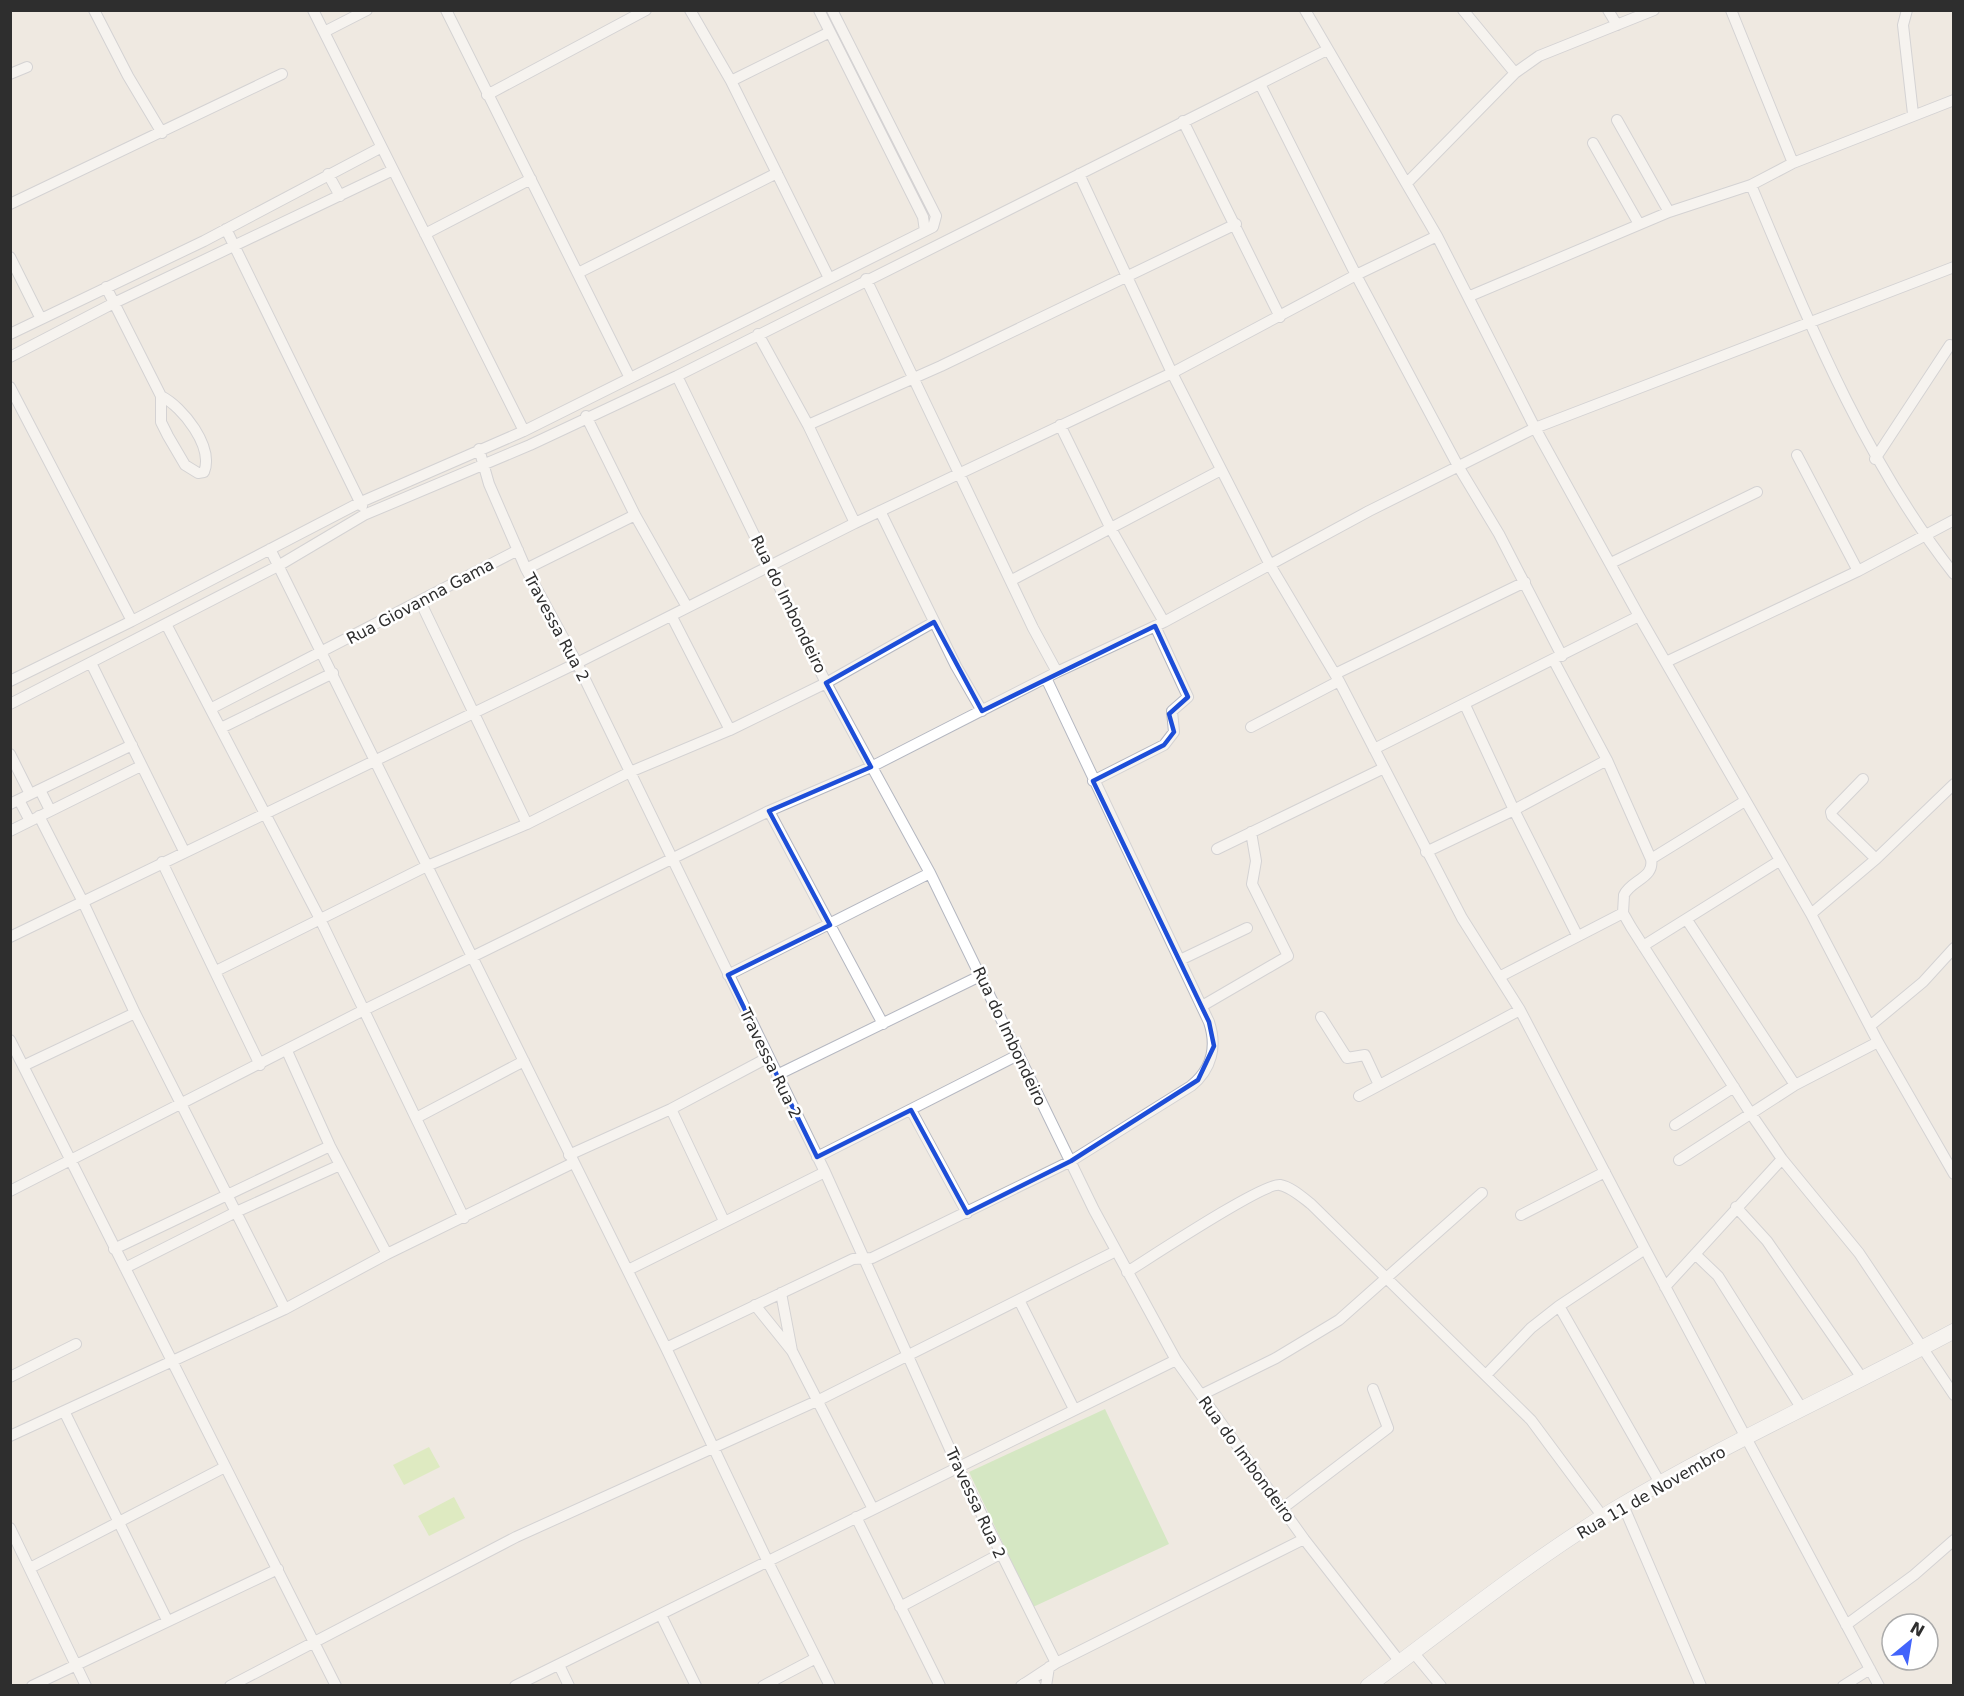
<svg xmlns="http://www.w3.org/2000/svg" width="1964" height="1696" font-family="'DejaVu Sans',sans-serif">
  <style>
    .green { fill: #b6e59e }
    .pitch { fill: #c9ec9a }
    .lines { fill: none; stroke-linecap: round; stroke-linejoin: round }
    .minor-casing { stroke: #b4b7c1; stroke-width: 12 }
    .secondary-casing { stroke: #b4b7c1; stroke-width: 16 }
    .minor { stroke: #fff; stroke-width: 10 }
    .secondary { stroke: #fff; stroke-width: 15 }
    .marked { fill: none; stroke: #1d4ed8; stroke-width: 4.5; stroke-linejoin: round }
    .labels { text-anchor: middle; stroke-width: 5; stroke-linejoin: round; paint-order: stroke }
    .street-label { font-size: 16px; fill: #2e2e2e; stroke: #fff }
  </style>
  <rect width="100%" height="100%" fill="#efe9e1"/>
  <path class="green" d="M1105,1409L1169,1544L1033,1607L969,1472Z"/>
  <path class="pitch" d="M429,1447L440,1467L404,1485L393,1465Z
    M454,1497L465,1518L429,1536L418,1516Z"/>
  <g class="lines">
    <defs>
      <path id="minor" d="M94,10L128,76L162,133
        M313,10L524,431
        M446,10L630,378
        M690,10L731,81L829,278
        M819,10L923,217L925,231
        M1305,10L1437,236L1535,428L1639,616L1811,914L1878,1042L1954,1174
        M1463,10L1515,73
        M1608,10L1617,25
        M1731,10L1793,163
        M1907,10L1903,25L1913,114
        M324,32L367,10
        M10,74L27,67
        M731,81L830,32
        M1260,84L1356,275L1458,466L1499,534L1562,656
        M487,95L646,10
        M1617,120L1669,212
        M1183,121L1280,317
        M1593,143L1639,224
        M328,174L340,196
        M1079,174L1172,373L1270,565L1339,681L1462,918L1520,1010L1645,1249L1879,1686
        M1407,183L1515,73L1539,56L1654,10
        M1751,185C1808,320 1863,458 1954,574
        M10,204L282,74
        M226,229L362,506
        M425,234L531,179
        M10,257L41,319
        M578,273L777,173
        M866,279L1033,628L1057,672
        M106,287L161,396V422L168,436L185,465L198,473L204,472C214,447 183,407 161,396
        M1470,296L1669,212L1751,185L1793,163L1954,100
        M10,334L204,241L380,148
        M758,334L808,425
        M10,357L114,303L391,171
        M677,376L826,683L930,873L1094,1210L1176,1360L1304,1539L1400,1662
        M10,387L132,621
        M586,416L635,515L687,607
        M1060,425L1111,529L1164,622
        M479,449L489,484L526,569L577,663L825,1172L958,1467L1056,1663
        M1797,455L1858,571
        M1875,459L1950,345
        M880,511L956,666L982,711
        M855,523L808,425L941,366L1236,224
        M270,549L666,1348L767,1560L830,1686
        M1611,563L1757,492
        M526,569L635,515
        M1012,580L1221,470
        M420,601L527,824
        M672,617L730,730L826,683L934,622
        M166,624L320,919L464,1218
        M1554,661L1607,760L1651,859C1655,878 1631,880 1624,895L1623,913L1631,927L1751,1114L1782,1159L1859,1253L1954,1395
        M1666,662L1858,571L1954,520
        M91,663L184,851
        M1335,674L1525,582
        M10,681L132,621L361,502L524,431L933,227L936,216L832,10
        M10,704L278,566L364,515L530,445L677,376L1327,50
        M1465,705L1514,810L1577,935
        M212,708L518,550
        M1251,727L1339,681
        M221,728L333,673
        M1374,749L1639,616
        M10,754L30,794
        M1863,779L1831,812L1832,816L1876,859
        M1093,781L1164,745L1174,732L1172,711L1188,697L1155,626
        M40,790L50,810
        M19,800L30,821
        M10,804L132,745
        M769,811L883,1024
        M39,816L83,902L135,1013L285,1309
        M10,831L141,766
        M1217,849L1384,768
        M1426,852L1514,810L1607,760
        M1651,859L1745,801
        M162,862L260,1065
        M1811,914L1876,859L1954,784
        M1687,920L1795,1085
        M10,937L577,663L855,523L1172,373L1356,275L1437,236
        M1643,946L1779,861
        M1180,960L1247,928
        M216,971L427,866L527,824L630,772L730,730
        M728,975L930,873
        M1499,977L1623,913
        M1202,1006L1288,956L1252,884L1256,861L1251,832
        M1321,1017L1347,1058L1365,1055L1379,1085
        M1870,1026L1923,982L1954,948
        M10,1040L336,1686
        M287,1051L330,1146L387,1254
        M23,1066L135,1013
        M777,1075L982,975
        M1359,1096L1520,1010
        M671,1109L724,1221
        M911,1110L967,1213
        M416,1118L524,1061
        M1675,1125L1734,1087
        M569,1155L671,1109L769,1057
        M817,1157L1018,1055
        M1679,1160L1795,1085L1878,1042
        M10,1191L362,1011L769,811L871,767L1057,672L1164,622L1369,511L1535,428L1954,267
        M1736,1207L1767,1241L1862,1378
        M1521,1215L1605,1172
        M114,1249L330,1146
        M1695,1254L1718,1276L1802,1409
        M125,1268L236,1212L340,1165
        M628,1270L825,1172
        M1127,1272C1148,1259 1264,1182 1280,1185C1291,1187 1302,1197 1311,1204L1531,1420L1603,1517
        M1665,1287L1782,1159
        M781,1293L792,1351
        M1020,1302L1074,1409
        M755,1305L792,1351L873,1509
        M1559,1306L1660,1483
        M666,1348L853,1259L872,1258L1071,1161L1191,1086C1212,1069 1217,1046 1209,1022L1046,678
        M1486,1375L1531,1328L1559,1306L1645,1249
        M10,1377L76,1344
        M1201,1395L1276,1358L1339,1320L1482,1193
        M64,1411L167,1620
        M10,1436L285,1309L387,1254L573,1163
        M1623,1505L1701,1686
        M1283,1508L1388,1428L1373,1389
        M856,1517L940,1686
        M10,1528L86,1686
        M30,1568L225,1467
        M900,1607L1000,1554
        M661,1615L696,1686
        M1846,1625L1914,1575L1954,1540
        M1413,1652L1441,1686
        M559,1665L569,1686
        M32,1686L278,1569
        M230,1686L516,1537L819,1400L1116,1251
        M515,1686L1176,1360
        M763,1686L816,1658
        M1021,1686L1056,1663L1304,1539
        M1046,1686L1049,1667
        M1843,1686L1870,1669"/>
      <path id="secondary" d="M1025,1686H1033
        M1368,1686C1448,1627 1527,1563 1612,1511C1722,1445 1840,1392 1954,1331"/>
    </defs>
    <use href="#minor" class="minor-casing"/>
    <use href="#secondary" class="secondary-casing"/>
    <use href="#minor" class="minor"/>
    <use href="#secondary" class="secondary"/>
  </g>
  <path d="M0 0H1964V1696H0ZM934,622L982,711L1155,626L1188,697L1169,714L1174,732L1164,745L1093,781L1209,1022L1214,1046L1198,1080L1071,1161L967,1213L911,1110L817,1157L728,975L830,925L769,811L871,767L826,683Z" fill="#efe9e1" fill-opacity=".55" fill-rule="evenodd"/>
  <path class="marked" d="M934,622L982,711L1155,626L1188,697L1169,714L1174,732L1164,745L1093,781L1209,1022L1214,1046L1198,1080L1071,1161L967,1213L911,1110L817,1157L728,975L830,925L769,811L871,767L826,683Z"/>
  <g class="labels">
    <g class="street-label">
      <text transform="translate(420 601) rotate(-28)" y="6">Rua Giovanna Gama</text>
      <text transform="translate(789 604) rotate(64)" y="6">Rua do Imbondeiro</text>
      <text transform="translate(557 627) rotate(62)" y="6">Travessa Rua 2</text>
      <text transform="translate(1010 1036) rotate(65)" y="6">Rua do Imbondeiro</text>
      <text transform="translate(771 1063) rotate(64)" y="6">Travessa Rua 2</text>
      <text transform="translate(1247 1459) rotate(54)" y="6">Rua do Imbondeiro</text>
      <text transform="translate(1651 1492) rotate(-30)" y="6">Rua 11 de Novembro</text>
      <text transform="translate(976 1503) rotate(65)" y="6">Travessa Rua 2</text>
    </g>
  </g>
  <rect width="1964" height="1696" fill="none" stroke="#2e2e2e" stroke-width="24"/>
  <g transform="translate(1910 1642) rotate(30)"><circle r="28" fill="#ffffff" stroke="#ababab" stroke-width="1.5"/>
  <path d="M0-4.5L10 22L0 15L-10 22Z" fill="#4264fb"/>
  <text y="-9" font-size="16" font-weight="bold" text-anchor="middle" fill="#2e2e2e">N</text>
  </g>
</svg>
